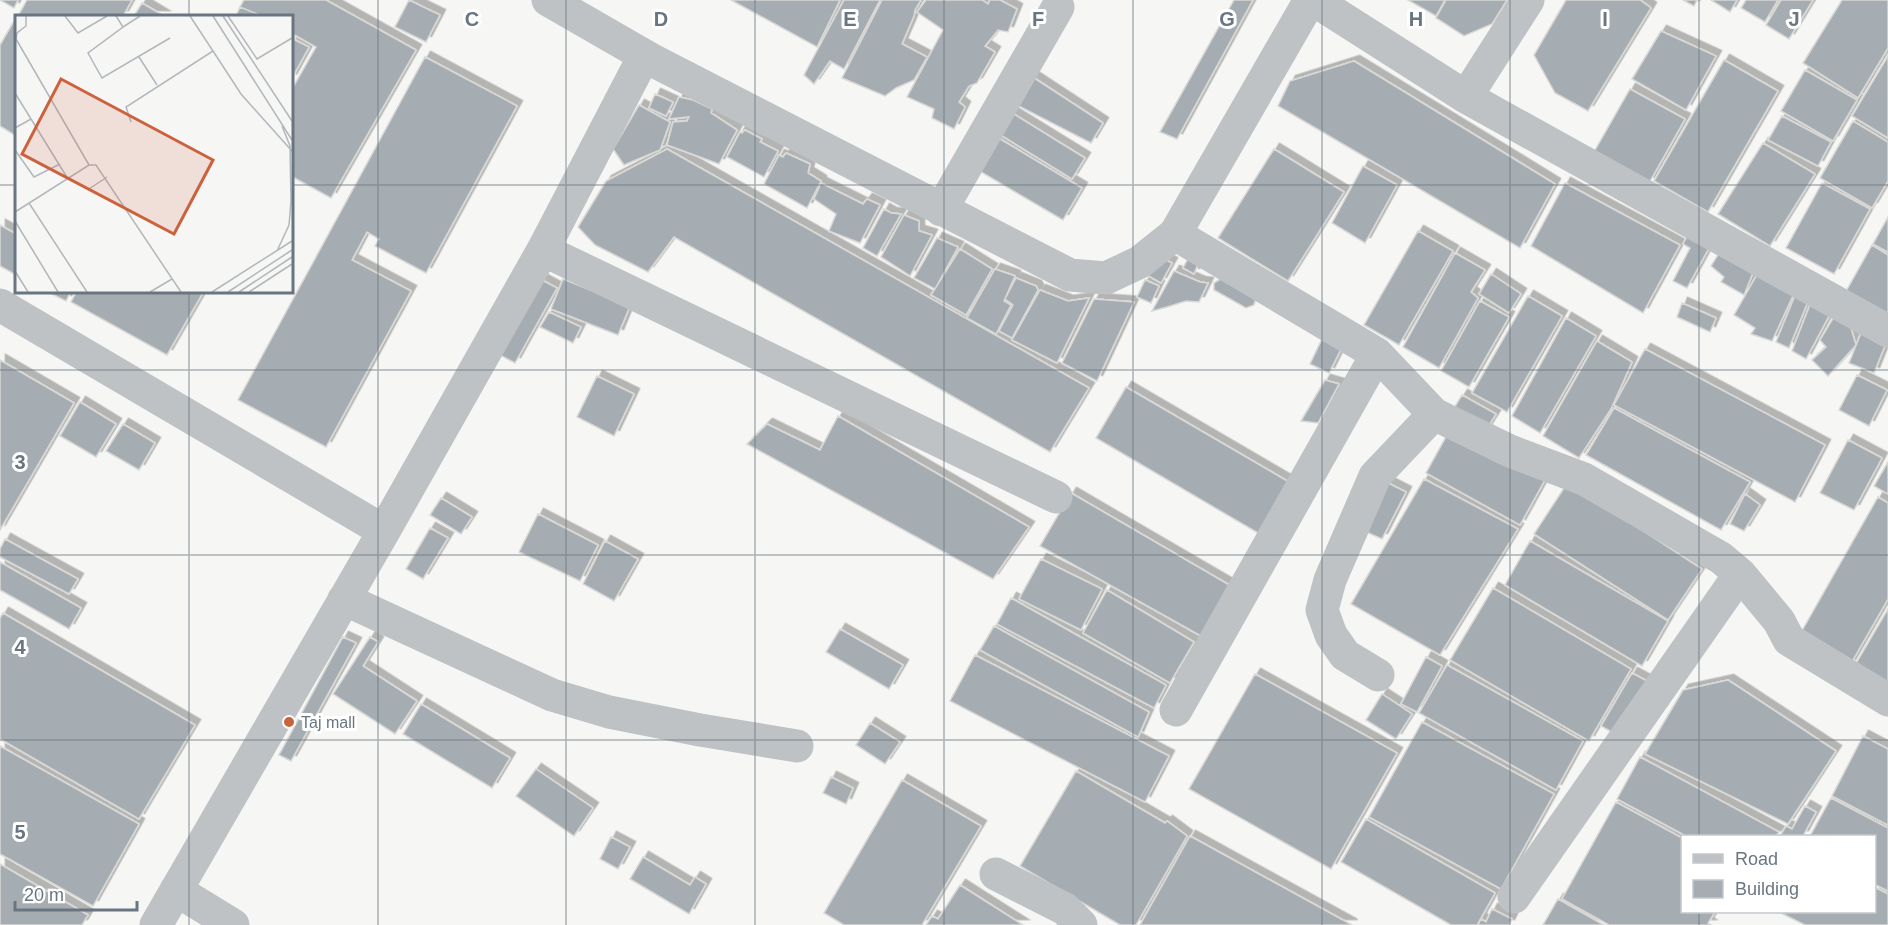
<svg xmlns="http://www.w3.org/2000/svg" width="1888" height="925" font-family="Helvetica,sans-serif">
  <style>
    .building { fill: #a6adb2; stroke: #d8d8d6; stroke-width: 1.5; filter: url(#shadow) }
    .lines { fill: none; stroke-linecap: round; stroke-linejoin: round }
    .minor { stroke: #bec2c5; stroke-width: 33 }
    .grid { fill: none; stroke: #697681; stroke-width: 1.5; stroke-opacity: 0.55 }
    .poi-dot { fill: #cc613e; stroke: #fff; stroke-width: 2 }
    .labels { text-anchor: middle; stroke-width: 6; stroke-linejoin: round; paint-order: stroke }
    .poi-label { font-size: 16px; fill: #697681; stroke: #fff; text-anchor: start }
    .inset-road { fill: none; stroke: #b1b7bc; stroke-width: 1.5 }
    .view { fill: #cc613e; fill-opacity: 0.15; stroke: #cc613e; stroke-width: 3 }
    .inset-edge { fill: none; stroke: #697681; stroke-width: 3 }
    .grid-label { font-size: 20px; text-anchor: middle; font-weight: bold; fill: #697681; stroke: #fff; stroke-width: 6; stroke-linejoin: round; paint-order: stroke }
  </style>
  <defs>
    <filter id="shadow"><feDropShadow dx="5.5" dy="-5.5" stdDeviation="0" flood-color="#0004"/></filter>
  </defs>
  <rect width="100%" height="100%" fill="#f6f6f4"/>
  <path class="building" d="M0,0H18L14,8Z
    M27,0H132L123,16H18Z
    M244,0H326L416,50L331,198L291,176V91L316,47L291,33V16H262L240,7Z
    M409,0L440,15L426,42L395,27Z
    M731,0H840L817,47Z
    M844,0H880L844,69L830,61L814,84L804,75Z
    M882,0H921L915,10L914,16L902,44L927,57L914,80L896,88L885,96L842,78Z
    M926,0H982L988,4L990,0H1000L1017,9L1008,32L998,30L985,46L995,52L977,83L969,86L959,102L965,107L954,129L932,118L934,109L907,97L943,30L917,12Z
    M1234,0H1253L1177,139L1160,132Z
    M1408,0H1445L1436,16Z
    M1446,0H1507L1492,24L1464,36L1436,18Z
    M1566,0H1640L1651,8L1588,111L1555,93L1534,55Z
    M1683,0H1697L1694,6Z
    M1711,0H1737L1730,12Z
    M1746,0H1778L1765,22L1741,8Z
    M1781,0H1813L1789,39L1766,25Z
    M1842,0H1888V48L1858,98L1803,63Z
    M142,3L164,16H134Z
    M240,7L262,16H236Z
    M14,21L16,22V136L0,126V45Z
    M1661,31L1716,56L1686,110L1632,79Z
    M291,38L309,47L291,80Z
    M1888,56V138L1852,116Z
    M425,57L517,106L426,273L375,246L379,239L367,232L352,260L411,291L326,447L238,400Z
    M1724,60L1778,91L1708,212L1654,181Z
    M1354,61L1555,184L1520,248L1278,106L1290,81Z
    M1805,70L1857,100L1833,141L1781,111Z
    M1025,72L1103,123L1091,143L1009,101Z
    M1630,89L1685,119L1649,183L1594,152Z
    M655,94L673,102L666,116L649,108Z
    M679,97L693,100L712,109L711,113L737,130L719,164L667,145L673,122L687,121L689,117L669,119Z
    M639,105L670,122L660,150L624,165L613,149Z
    M1004,108L1085,158L1072,179L991,129Z
    M1782,116L1831,142L1818,166L1768,140Z
    M1853,121L1888,142V181L1872,208L1820,178Z
    M745,130L762,139L760,142L778,151L764,177L727,157L740,132L742,133Z
    M990,133L1082,188L1063,220L971,166Z
    M1763,143L1815,174L1770,246L1718,214Z
    M667,149L1089,388L1050,452L674,237L648,272L595,245L578,227L606,181Z
    M1274,149L1344,192L1288,281L1218,238Z
    M786,153L810,164L808,173L821,181L807,208L764,184L779,155L783,157Z
    M1363,166L1397,185L1365,243L1332,223Z
    M821,183L863,204L867,199L880,205L860,243L829,231L836,214L814,199Z
    M1565,183L1680,245L1643,313L1531,246Z
    M1822,183L1870,209L1834,274L1786,248Z
    M884,209L891,213L901,214L877,256L863,248Z
    M904,215L919,221V231L932,235L910,276L881,257Z
    M1888,217V252L1873,244Z
    M0,225L16,234V275L0,266Z
    M1692,227L1714,239L1687,288L1673,281L1690,248L1683,244Z
    M1418,231L1453,251L1399,345L1364,325Z
    M937,238L958,247L935,289L914,278Z
    M1724,245L1754,270L1744,295L1721,282L1724,277L1711,266Z
    M1872,245L1888,255V316L1844,295Z
    M960,249L992,269L966,315L931,295Z
    M1455,253L1485,270L1471,292L1478,298L1439,368L1403,347Z
    M1190,255L1200,259L1194,274L1183,268Z
    M1158,256L1172,263L1161,283L1147,275Z
    M1762,266L1796,289L1772,341L1751,334L1755,328L1734,315Z
    M995,269L1015,276L1004,301L1011,305L996,334L967,318Z
    M1174,271L1200,282L1208,283L1199,302L1186,301L1167,307L1152,311Z
    M1491,274L1521,294L1509,313L1479,294Z
    M1227,275L1257,293L1254,305L1246,308L1214,290V283Z
    M1016,278L1036,286L1038,290L1012,338L999,331L1013,305L1005,299Z
    M563,279L630,306L618,335L551,309Z
    M542,280L557,288L515,363L500,355Z
    M1145,280L1159,286L1151,303L1137,297Z
    M1040,290L1068,301L1089,298L1057,363L1012,340Z
    M46,291H71L66,301Z
    M77,291H204L167,355L71,302Z
    M1796,293L1809,299L1789,348L1776,342Z
    M1528,296L1562,316L1507,412L1472,393Z
    M1094,299L1134,302L1097,381L1062,363Z
    M1480,301L1509,317L1469,387L1441,371Z
    M1811,302L1830,314L1806,359L1792,351Z
    M1682,303L1716,318L1710,332L1677,317Z
    M549,312L581,327L573,343L540,327Z
    M1835,315L1850,325L1856,345L1828,376L1812,360L1826,347L1820,340Z
    M1566,318L1596,336L1540,433L1512,416Z
    M1861,333L1886,343L1874,373L1849,363Z
    M1324,335L1343,345L1329,373L1310,364Z
    M1597,341L1632,362L1611,409L1579,458L1543,436Z
    M1645,349L1825,445L1795,502L1614,405Z
    M0,360L74,403L0,530Z
    M1857,375L1887,390L1869,426L1839,410Z
    M597,376L634,394L614,436L577,417Z
    M1325,380L1339,384L1318,423L1301,421Z
    M1126,387L1289,482L1258,533L1096,438Z
    M1462,395L1496,414L1483,435L1449,416Z
    M80,402L116,424L96,457L60,436Z
    M1614,408L1750,482L1721,530L1586,455Z
    M838,416L1029,527L993,579L747,444L767,424L820,450Z
    M123,424L155,443L139,470L106,451Z
    M1452,426L1546,478L1520,525L1426,473Z
    M1848,440L1882,458L1854,510L1820,493Z
    M1888,462V494L1874,486Z
    M1424,479L1518,529L1440,655L1351,604Z
    M1568,482L1702,569L1668,620L1534,534Z
    M1388,483L1406,492L1382,539L1364,531Z
    M1071,493L1231,586L1201,636L1040,546Z
    M1745,494L1760,505L1744,531L1730,524Z
    M1878,497L1888,503V599L1850,665L1799,636Z
    M441,498L472,517L461,534L430,515Z
    M538,514L598,545L580,581L519,552Z
    M430,528L448,538L423,579L406,569Z
    M5,539L78,579L69,594L0,557V549Z
    M605,541L638,559L614,601L583,584Z
    M1530,541L1668,621L1642,666L1505,585Z
    M1041,559L1102,589L1081,630L1019,599Z
    M0,562L81,608L69,629L0,590Z
    M1493,588L1631,669L1589,741L1450,660Z
    M1107,590L1194,642L1170,683L1083,633Z
    M1011,598L1166,685L1154,708L997,624Z
    M1888,609V684L1855,665Z
    M3,613L195,725L139,819L0,739V618Z
    M994,626L1149,712L1138,737L980,650Z
    M840,629L903,665L889,689L826,652Z
    M343,637L356,643L291,761L279,755Z
    M370,637L378,642L363,666L417,701L395,734L333,694Z
    M975,655L1169,756L1145,802L950,701Z
    M1426,657L1442,666L1417,712L1401,704Z
    M1447,665L1583,741L1556,790L1419,713Z
    M1632,673L1647,681L1617,735L1601,726Z
    M1255,674L1397,753L1331,869L1189,789Z
    M1728,680L1836,751L1788,824L1645,754L1683,690Z
    M1382,694L1412,714L1396,739L1366,720Z
    M421,704L510,758L492,788L403,734Z
    M1422,722L1554,794L1501,889L1369,817Z
    M870,723L900,742L885,764L856,745Z
    M1863,736L1888,749V825L1832,796Z
    M0,746L139,824L93,906L0,854Z
    M1640,757L1779,832L1776,836H1686L1617,799Z
    M536,769L593,808L574,836L516,796Z
    M1076,771L1165,823L1167,821L1187,836L1136,925H1120L1020,866Z
    M831,777L853,788L846,804L823,793Z
    M902,780L981,826L922,925H844L824,913Z
    M1831,798L1888,828V891L1874,884V836H1810Z
    M1616,802L1682,838V912H1715L1708,923L1711,925H1609L1562,899Z
    M1805,806L1816,812L1803,836H1780L1786,826L1792,829Z
    M1366,819L1495,893L1477,925H1451L1341,862Z
    M1190,836L1352,925H1140Z
    M611,837L630,847L618,869L600,859Z
    M643,857L690,885L695,877L706,884L689,914L630,879Z
    M0,864L88,915L82,925H0Z
    M960,885L1023,925H926L932,916L938,919Z
    M1874,887L1888,894V925H1805L1779,912H1874Z
    M1558,899L1604,925H1543Z
    M1492,909L1512,919L1509,925H1478L1481,919L1486,922Z"/>
  <g class="lines">
    <path class="minor" d="M548,0L654,61L1070,275L1106,278L1140,262L1175,234L1310,0
      M1314,0L1466,97L1888,331
      M1466,97L1528,0
      M941,210L1058,7
      M1175,234L1377,354L1434,414L1510,451L1584,479L1721,558L1740,574L1779,621L1789,640L1888,700
      M543,250L1056,497
      M0,305L384,531
      M344,599L552,695L609,712L700,730L797,746
      M1378,675L1345,655L1331,635L1322,610L1330,580L1375,476L1434,414
      M1176,710L1377,354
      M996,874L1065,909L1081,925
      M176,890L233,925
      M1514,897L1740,574
      M156,925L384,531L543,250L644,56"/>
  </g>
  <path class="grid" d="M189,0V16M378,0V925M566,0V925M755,0V925M944,0V925M1133,0V925M1322,0V925M1510,0V925M1699,0V836M0,185H16M291,185H1888M189,291V925M0,370H1888M0,555H1888M0,740H1888M1699,912V925"/>
  <circle class="poi-dot" cx="289" cy="722" r="6"/>
  <g class="labels">
    <g class="poi-label">
      <text x="301" y="728">Taj mall</text>
    </g>
  </g>
  <g transform="translate(15 15)">
    <rect width="278" height="278" fill="#f6f6f4"/>
    <path class="inset-road" d="M11,1V11L2,18L1,24L74,150M50,1L63,18L92,1M101,1L108,12L73,38L87,63L155,23M198,1L277,125M208,1L277,106M213,1L242,44L277,23M108,12L125,1M198,36L226,79L277,136M124,42L142,70M0,78L53,164M116,107L111,92L198,36L175,1M0,113L16,104M0,135L19,162L45,149M74,174L92,162M14,188L72,277M0,197L74,150H81L166,277M0,206L43,277M262,236L274,210L276,186L275,131L267,111M0,256L13,277M135,277L157,264M197,277L277,226M213,277L277,235M224,277L277,242M234,277L277,249"/>
    <path class="view" d="M46,64L198,145L159,219L7,139Z"/>
    <rect width="278" height="278" class="inset-edge"/>
  </g>
  <g class="grid-label">
    <text x="472" y="26">C</text>
    <text x="661" y="26">D</text>
    <text x="850" y="26">E</text>
    <text x="1038" y="26">F</text>
    <text x="1227" y="26">G</text>
    <text x="1416" y="26">H</text>
    <text x="1605" y="26">I</text>
    <text x="1794" y="26">J</text>
    <text x="20" y="469">3</text>
    <text x="20" y="654">4</text>
    <text x="20" y="839">5</text>
  </g>
  <rect x="1681" y="835" width="195" height="78" fill="#ffffff" stroke="#c3c8cd" stroke-width="1.5"/>
  <rect x="1693" y="854" width="30" height="9" fill="#bec2c5" stroke="#c3c8cd" stroke-width="1.5"/>
  <text x="1735" y="865" font-size="18" fill="#697681">Road</text>
  <rect x="1693" y="880" width="30" height="18" fill="#a6adb2" stroke="#c3c8cd" stroke-width="1.5"/>
  <text x="1735" y="895" font-size="18" fill="#697681">Building</text>
  <path d="M15 901v9h122v-9" fill="none" stroke="#697681" stroke-width="3"/>
  <text x="24" y="901" font-size="18" fill="#697681" stroke="#ffffff" stroke-width="4.5" paint-order="stroke">20 m</text>
</svg>
